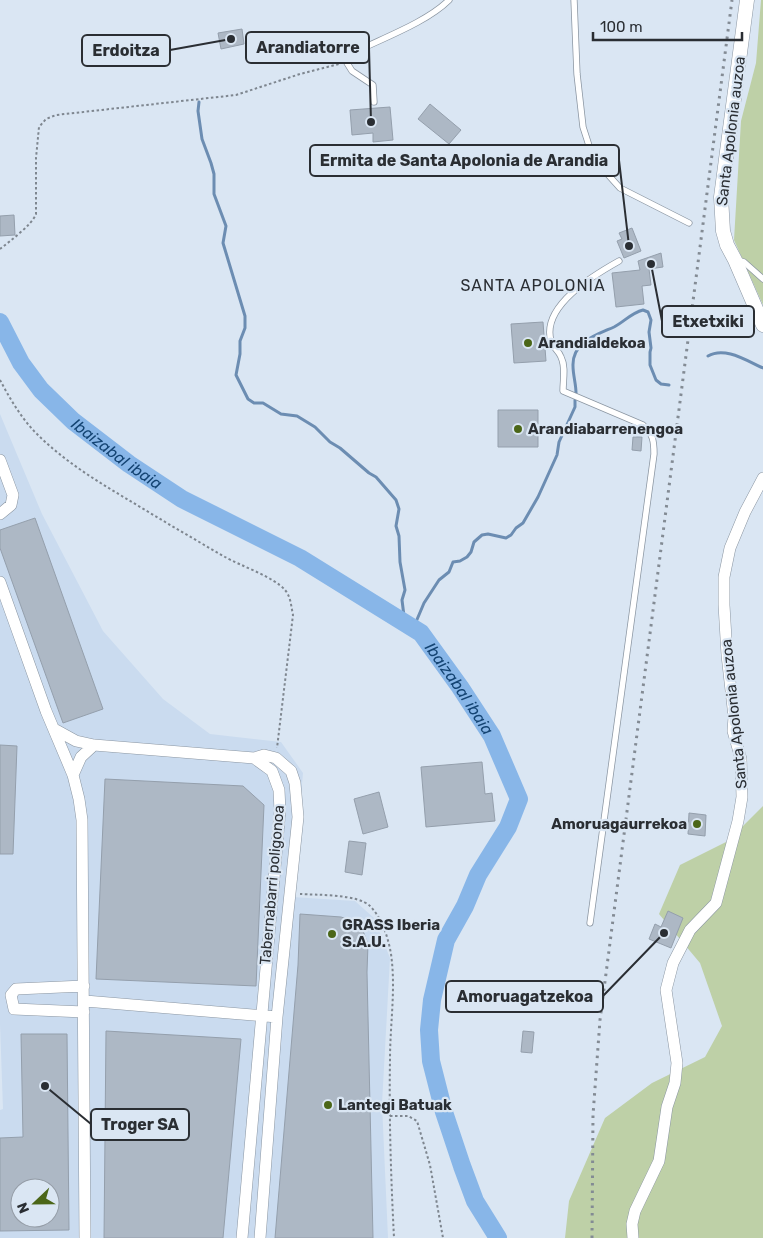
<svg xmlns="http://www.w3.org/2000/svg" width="763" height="1238" font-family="Rubik,sans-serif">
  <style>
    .built { fill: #cadbef; fill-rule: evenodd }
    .green { fill: #bed0a7 }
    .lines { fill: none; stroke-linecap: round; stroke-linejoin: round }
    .stream { stroke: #6c8db2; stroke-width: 3 }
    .river { stroke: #88b6e8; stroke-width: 18 }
    .building { fill: #adb8c5; stroke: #949fac; fill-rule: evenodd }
    .service-casing { stroke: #8b96a2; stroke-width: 7 }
    .minor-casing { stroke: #8b96a2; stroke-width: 12 }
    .tertiary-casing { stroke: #8b96a2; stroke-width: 15 }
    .path { stroke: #7e868f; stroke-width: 2; stroke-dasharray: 2.5 2.5; stroke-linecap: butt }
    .service { stroke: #fff; stroke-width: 5.5 }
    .minor { stroke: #fff; stroke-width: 11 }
    .tertiary { stroke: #fff; stroke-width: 14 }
    .rail { stroke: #838b94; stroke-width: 3; stroke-dasharray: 2.5 5; stroke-linecap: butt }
    .poi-dot { fill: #4b6618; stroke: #dae6f3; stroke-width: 2 }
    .labels { text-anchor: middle; stroke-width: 4.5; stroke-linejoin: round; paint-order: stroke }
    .street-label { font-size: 15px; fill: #2a2e33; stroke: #dae6f3 }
    .poi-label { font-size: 15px; font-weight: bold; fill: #2a2e33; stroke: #dae6f3; text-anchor: start }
    .neighbourhood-label { font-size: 16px; letter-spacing: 1px; fill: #2a2e33; stroke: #dae6f3 }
    .water-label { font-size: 16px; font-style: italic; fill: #144473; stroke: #dae6f3 }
    .leader { fill: none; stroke: #2a2e33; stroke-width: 2 }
    .callout-dot { fill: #2a2e33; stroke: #dae6f3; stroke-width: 2 }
    .callout { fill: #dae6f3; stroke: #2a2e33; stroke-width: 2 }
    .callout-label { font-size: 16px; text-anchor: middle; font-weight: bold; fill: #2a2e33 }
  </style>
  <rect width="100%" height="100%" fill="#dae6f3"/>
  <path class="built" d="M0,414L42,514L103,631L163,699L210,734L281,742L303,773L292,897L355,901L374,918L390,958L382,1104L388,1238H0V1110L3,1109L0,1024ZM20,1188H50V1218H20Z"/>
  <path class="green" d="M761,0H763V305L734,240L741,121L756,63Z
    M763,806V1238H565L569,1201L605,1118L652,1083L705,1057L722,1026L700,963L659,914L680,865L728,841Z"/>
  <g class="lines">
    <path class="stream" d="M199,102L198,111L202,139L211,163L214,174V194L226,226L223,243L245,316V328L240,341V354L236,375L248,399L254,403H263L281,414L297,416L315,427L330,442L340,448L369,473L376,477L396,500L399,509L396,526L399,536L400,562L405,590L402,600L405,624
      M708,356C725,346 747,361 763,368
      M576,393C576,384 573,375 573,366C572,342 596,335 614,327C624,322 631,313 643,310L648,312L651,320L649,332L651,348L650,352V365L656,380L661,384L669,385
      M413,629L424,603L439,580L449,572L453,562L460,561L467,557L471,552L474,542L482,535L488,534L506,538L511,535L516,528L523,523L538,497L557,455L559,442L575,407V400"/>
    <path class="river" id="s1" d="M0,322L21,363L41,390L73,421L129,464L182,499L300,558L421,633L460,687L492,736L519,799L508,827L478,875L465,906L446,940L432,1000L429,1030L431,1061L444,1112L462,1166L475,1201L498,1238"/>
  </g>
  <path class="building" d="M242,29L244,44L221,49L218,33Z
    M430,104L461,130L449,144L418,119Z
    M390,107L393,140L373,142V133L352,135L350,110Z
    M14,215L15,235L0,236V216Z
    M632,228L641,251L624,258L617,241L622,239L619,233Z
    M661,253L663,267L649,269L651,285L642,286L644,304L616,307L612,273L640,270L638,261Z
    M543,322L546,361L514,363L511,324Z
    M498,410H538V447H498Z
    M633,437H642L641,451L632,450Z
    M35,518L103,709L63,723L0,548V530Z
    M0,745L17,746L13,854H0Z
    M482,762L485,794L492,793L495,821L426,827L421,767Z
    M105,779L243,786L264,805L256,986L96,979Z
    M379,792L388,827L363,834L354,799Z
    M689,813L706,815L705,836L688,834Z
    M349,841L366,843L362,875L345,872Z
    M668,911L683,918L671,948L649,939L655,924L661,927Z
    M300,914L341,917L360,923L368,944L367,972L373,1238H275L298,965Z
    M106,1031L241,1039L223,1238H104Z
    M523,1031L534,1032L532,1053L521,1052Z
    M21,1034H67L69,1230L0,1231V1138L23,1137ZM20,1188H50V1218H20Z"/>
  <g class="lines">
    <defs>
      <path id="service" d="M574,0L577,74L583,127L593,158L620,188L689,223
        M374,102L373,85L352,71L347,63L349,57L355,52C383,38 427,22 449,0
        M737,260L744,262L763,279
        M590,923L654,454C654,441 653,434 643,425L563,391C563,380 566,367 561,357C559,351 553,348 551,341C541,306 594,275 619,261"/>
      <path id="minor" d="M0,460L13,495L11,505L0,514
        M0,582L46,711L73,775L79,799L82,820L85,1238
        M56,730L76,741L94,745L254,758L272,771L279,790L280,811L242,1238
        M254,758L264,755L276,758L291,771L295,783L298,817L277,1017L260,1238
        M73,775L81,757L94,745
        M84,986L16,989L11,995L14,1009L84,1012
        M85,1001L277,1017
        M633,1238L632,1224L635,1211L659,1161L667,1107L675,1083L677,1063L666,990L673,963L690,930L716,903L738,821L742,797L741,759L733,731L734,717L727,655L724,605V577L730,548L745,512L763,478"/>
      <path id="tertiary" d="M747,0L721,197L723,231L727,245L735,260L763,325"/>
    </defs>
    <use href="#service" class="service-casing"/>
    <use href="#minor" class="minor-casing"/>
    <use href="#tertiary" class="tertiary-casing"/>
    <path class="path" d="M0,249C10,241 32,225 36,214V158L39,127L46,119L56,115L236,95L300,74L339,64
      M0,380C9,397 20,416 34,431C62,460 98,482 132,502C163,521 194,539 225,557C241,566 274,577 285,590C291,597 291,606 293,615L277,748
      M300,894C316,895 358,894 370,906C382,918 388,937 391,954C396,989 390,1024 390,1060C389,1119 391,1179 394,1238
      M390,1116H408L417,1121L430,1165L443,1238"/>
    <use href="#service" class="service"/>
    <use href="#minor" class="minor"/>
    <use href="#tertiary" class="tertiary"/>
    <path class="rail" d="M592,1238L593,1115L600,1020L732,0"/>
  </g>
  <g class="poi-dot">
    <circle cx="528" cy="343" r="5"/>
    <circle cx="518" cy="429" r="5"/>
    <circle cx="697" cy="824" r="5"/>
    <circle cx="332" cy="934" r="5"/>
    <circle cx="328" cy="1105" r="5"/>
  </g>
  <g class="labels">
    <g class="street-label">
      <text transform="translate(731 131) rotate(-83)" y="5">Santa Apolonia auzoa</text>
      <text transform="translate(734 714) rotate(-96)" y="5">Santa Apolonia auzoa</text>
      <text transform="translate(272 885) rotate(-85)" y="5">Tabernabarri poligonoa</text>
    </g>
    <g class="poi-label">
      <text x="538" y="348">Arandialdekoa</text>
      <text x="528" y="434">Arandiabarrenengoa</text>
      <text x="687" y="829" text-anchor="end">Amoruagaurrekoa</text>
      <text x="342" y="930">GRASS Iberia<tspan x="342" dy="17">S.A.U.</tspan></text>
      <text x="338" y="1110">Lantegi Batuak</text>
    </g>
    <g class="neighbourhood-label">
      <text x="533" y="291">SANTA APOLONIA</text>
    </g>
    <g class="water-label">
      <text dy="6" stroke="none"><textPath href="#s1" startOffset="179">Ibaizabal ibaia</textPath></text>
      <text dy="6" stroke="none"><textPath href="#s1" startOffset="600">Ibaizabal ibaia</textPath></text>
    </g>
  </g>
  <path class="leader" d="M371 122L369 48M231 39L170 50M629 246L619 160M651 264L662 321M664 933L603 996M45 1086L91 1124"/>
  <g class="callout-dot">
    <circle cx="371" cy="122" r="5"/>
    <circle cx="231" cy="39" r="5"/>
    <circle cx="629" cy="246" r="5"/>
    <circle cx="651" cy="264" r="5"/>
    <circle cx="664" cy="933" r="5"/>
    <circle cx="45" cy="1086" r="5"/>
  </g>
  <g class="callout">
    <rect x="246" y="32" width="123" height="31" rx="5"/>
    <rect x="82" y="35" width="88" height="31" rx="5"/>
    <rect x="310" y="145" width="309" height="31" rx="5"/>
    <rect x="662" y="306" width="92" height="31" rx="5"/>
    <rect x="446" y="981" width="157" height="31" rx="5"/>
    <rect x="91" y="1109" width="98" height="31" rx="5"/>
  </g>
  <g class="callout-label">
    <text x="308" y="53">Arandiatorre</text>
    <text x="126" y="56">Erdoitza</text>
    <text x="464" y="166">Ermita de Santa Apolonia de Arandia</text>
    <text x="708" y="327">Etxetxiki</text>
    <text x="525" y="1002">Amoruagatzekoa</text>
    <text x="140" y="1130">Troger SA</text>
  </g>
  <g transform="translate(35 1203) rotate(248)"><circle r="24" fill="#dae6f3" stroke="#949ca6"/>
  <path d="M0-4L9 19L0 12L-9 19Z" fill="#4b6618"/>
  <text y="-8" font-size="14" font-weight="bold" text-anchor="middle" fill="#2a2e33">N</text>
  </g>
  <path d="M593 32v8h149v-8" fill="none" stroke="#2a2e33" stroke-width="2.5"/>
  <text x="600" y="32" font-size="15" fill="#2a2e33" stroke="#dae6f3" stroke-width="4" paint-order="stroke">100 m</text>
</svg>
